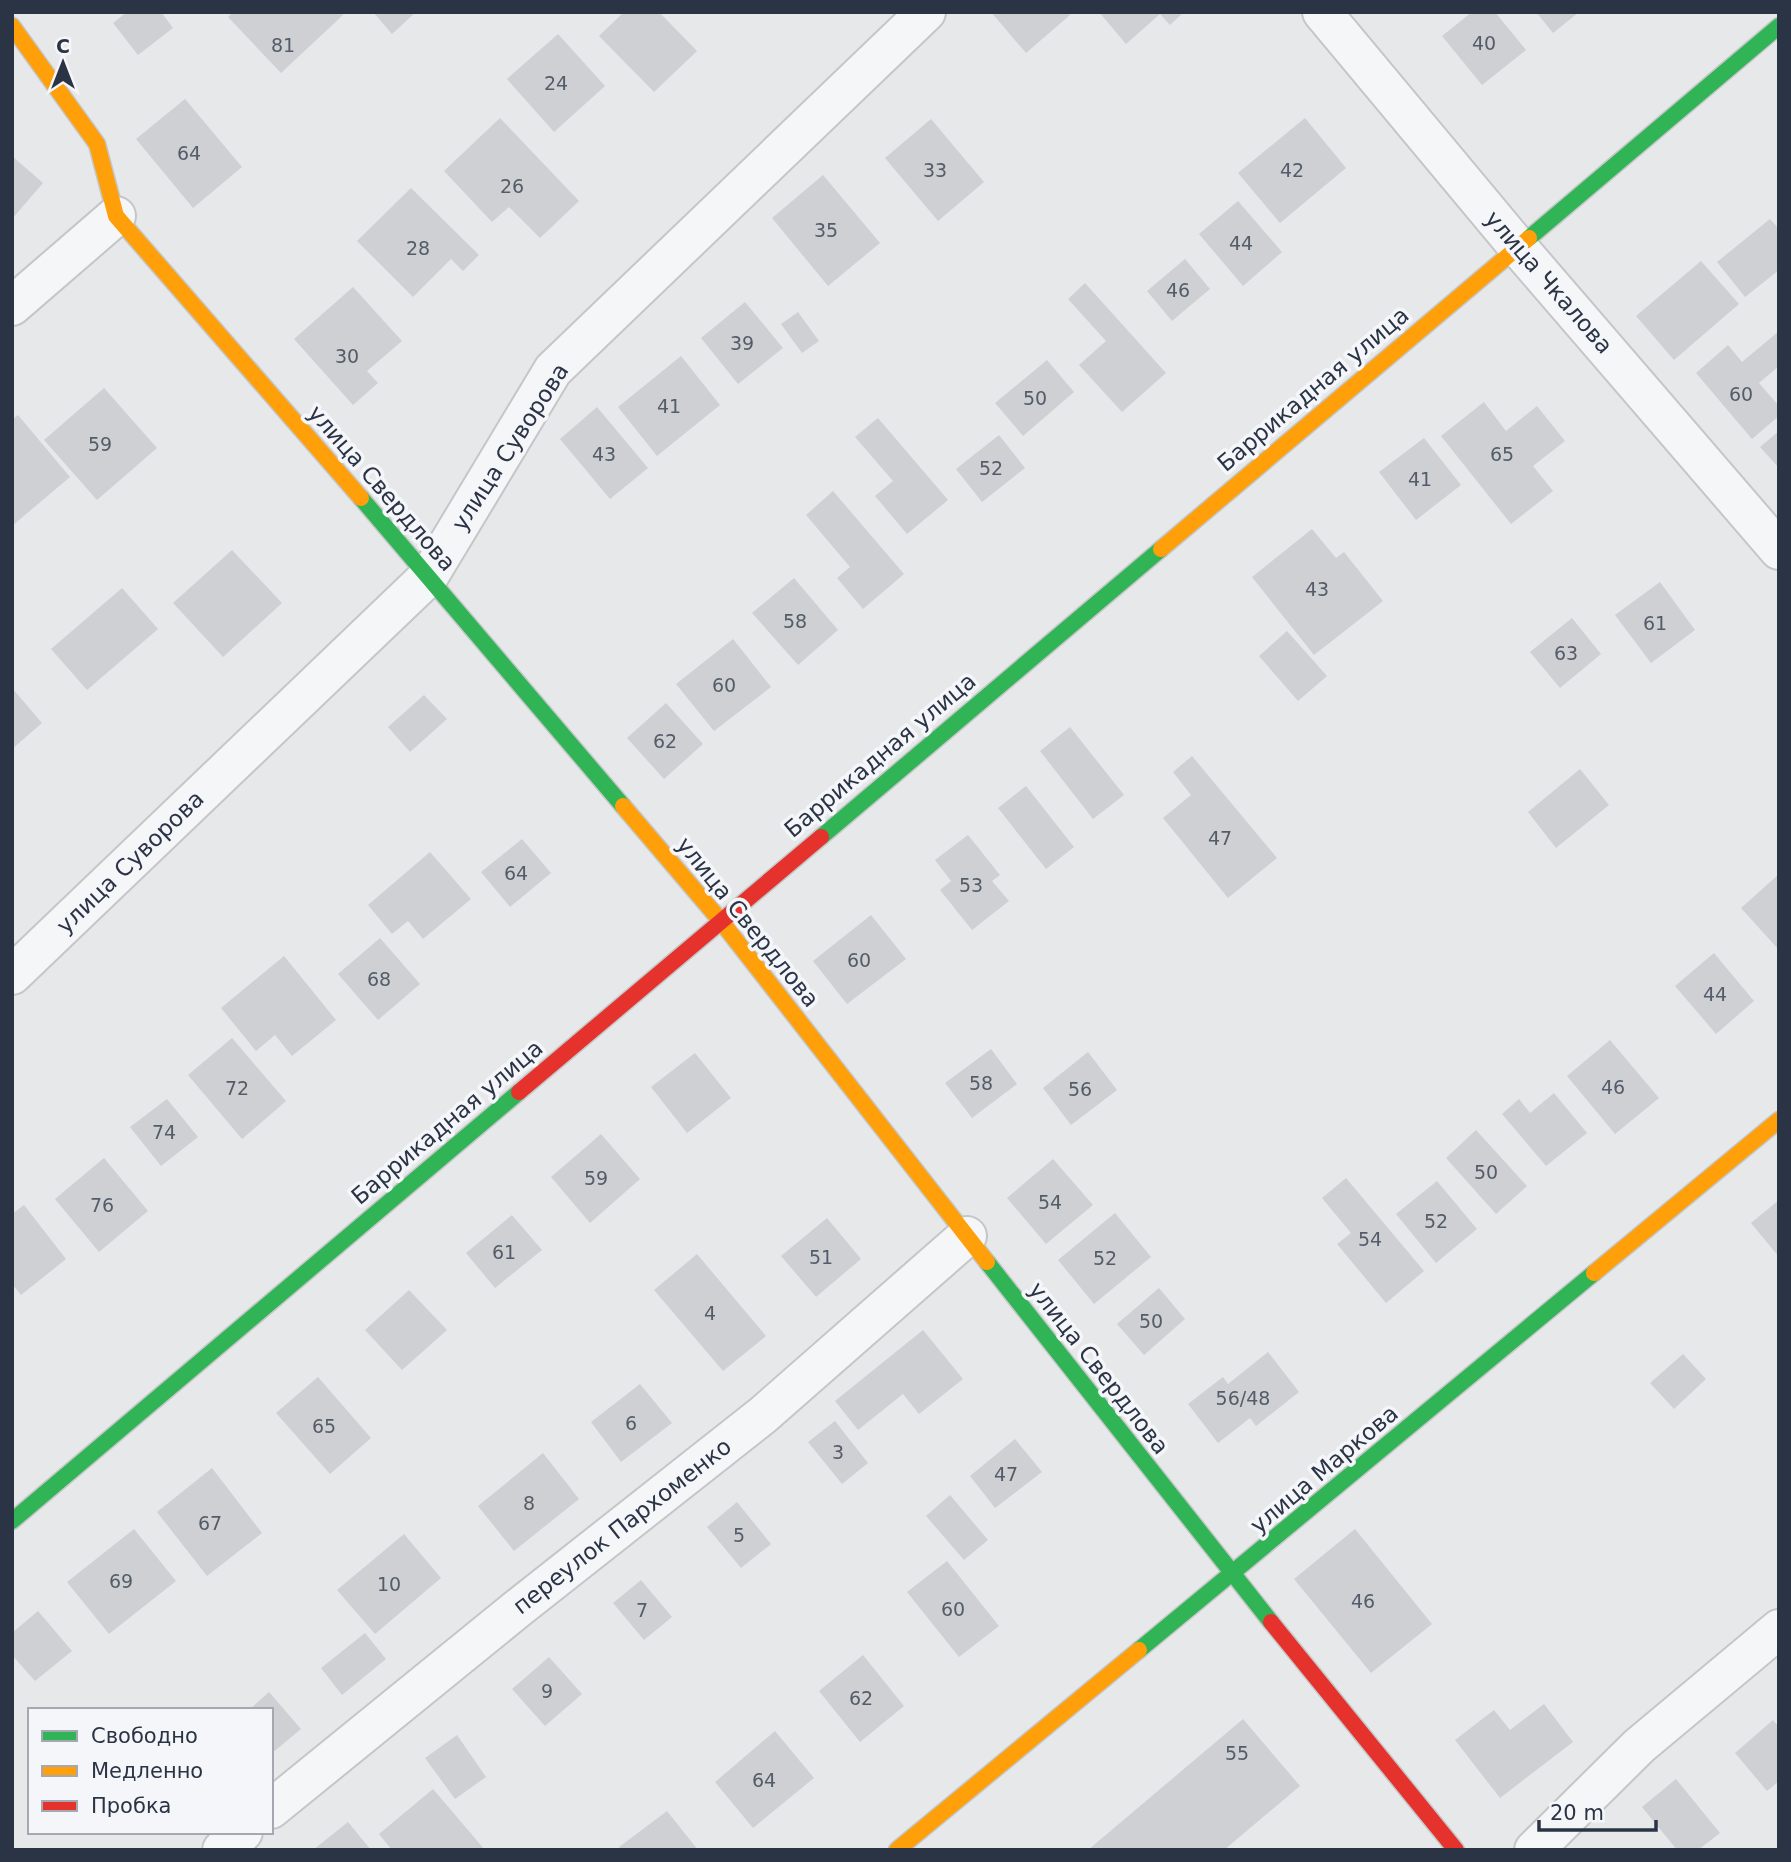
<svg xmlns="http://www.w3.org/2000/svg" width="1791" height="1862" font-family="'DejaVu Sans',sans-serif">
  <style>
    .building { fill: #ced0d3 }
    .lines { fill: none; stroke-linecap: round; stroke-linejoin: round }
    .street-casing { stroke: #c4c6c8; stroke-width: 42 }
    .fast-casing { stroke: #c4c6c8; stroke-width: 19 }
    .slow-casing { stroke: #c4c6c8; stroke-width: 19 }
    .jam-casing { stroke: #c4c6c8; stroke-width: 19 }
    .street { stroke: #f5f6f7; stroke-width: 38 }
    .fast { stroke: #30b455; stroke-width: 16 }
    .slow { stroke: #ff9f0a; stroke-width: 16 }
    .jam { stroke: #e5322d; stroke-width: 16 }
    .labels { text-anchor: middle; stroke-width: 7; stroke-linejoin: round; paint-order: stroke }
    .number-label { font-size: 19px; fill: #545c69 }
    .street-label { font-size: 23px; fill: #2b3445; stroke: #f4f6f9 }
  </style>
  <rect width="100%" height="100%" fill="#e6e8ea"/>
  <path class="building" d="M127,12H161L173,28L138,55L113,23Z
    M233,12H340L343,15L281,73L228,17Z
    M373,12H416L392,34Z
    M624,12H659L697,51L654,92L599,36Z
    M991,12H1067L1070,15L1026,53Z
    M1099,12H1184L1170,25L1160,14L1126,44Z
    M1472,12H1495L1526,50L1482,85L1442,36Z
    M1536,12H1579L1553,33Z
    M558,34L605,86L554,132L507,79Z
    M185,99L242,167L193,208L136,139Z
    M500,118L579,201L540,238L509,207L492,222L444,171Z
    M1305,118L1346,168L1280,223L1238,173Z
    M931,119L984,182L938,221L885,158Z
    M12,156L43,183L12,219Z
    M823,175L880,243L828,286L772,218Z
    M411,188L479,255L463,271L451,259L413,297L357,241Z
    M1238,201L1282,252L1243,286L1199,234Z
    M1770,219L1779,229V270L1745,297L1717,262Z
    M1185,259L1210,289L1172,321L1147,291Z
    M1701,261L1739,304L1674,360L1636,316Z
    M1085,283L1166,373L1122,412L1079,365L1106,341L1068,299Z
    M353,287L402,341L367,371L378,383L353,405L294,339Z
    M745,302L783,348L738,384L701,338Z
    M798,312L819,341L802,353L781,324Z
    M1779,331V366L1759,383L1779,406V416L1752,439L1696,373L1728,345L1742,362Z
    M681,356L720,405L657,456L618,407Z
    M1047,360L1074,392L1023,436L995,403Z
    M104,388L157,448L97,500L44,440Z
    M1484,402L1506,431L1537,406L1565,441L1533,466L1553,491L1511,524L1441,436Z
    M597,407L648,468L610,499L560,439Z
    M18,415L70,477L12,526V420Z
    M878,418L948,500L907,534L875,496L893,481L855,437Z
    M1779,431V468L1760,447Z
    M999,435L1025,468L982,502L956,469Z
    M1424,438L1461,485L1416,520L1379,472Z
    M833,491L904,574L863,609L837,578L850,567L806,515Z
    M1312,529L1336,558L1344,552L1383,601L1314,655L1252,577Z
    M232,550L282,603L223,657L173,603Z
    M794,578L838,630L798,665L752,613Z
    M1660,582L1695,630L1651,663L1615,615Z
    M122,588L158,629L87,690L51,649Z
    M1572,618L1601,654L1560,688L1530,652Z
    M1287,631L1327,676L1298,701L1259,656Z
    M733,639L771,687L714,731L676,684Z
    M12,688L42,723L12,749Z
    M424,695L447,719L410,752L388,727Z
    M666,703L703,744L664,779L627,738Z
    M1070,727L1124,795L1093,819L1040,751Z
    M1192,756L1277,858L1228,898L1163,818L1191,795L1173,772Z
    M1580,769L1609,805L1556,848L1528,812Z
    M1026,786L1074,847L1046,869L998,808Z
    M968,835L1000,875L992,881L1009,901L972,930L940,890L951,881L935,860Z
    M522,839L551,873L510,907L481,872Z
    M430,852L471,899L423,939L408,921L392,934L368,905Z
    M1779,874V950L1741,908Z
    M871,915L906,959L847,1004L813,961Z
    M380,938L420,984L378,1020L338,974Z
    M1714,953L1754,1001L1716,1034L1675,986Z
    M284,956L336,1020L292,1056L275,1035L256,1051L221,1008Z
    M232,1038L286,1101L242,1139L188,1075Z
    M1610,1040L1659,1098L1615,1134L1567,1076Z
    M991,1049L1017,1084L972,1118L945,1083Z
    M1088,1052L1117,1090L1071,1125L1043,1088Z
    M695,1053L731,1098L687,1133L651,1087Z
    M1554,1093L1587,1133L1546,1166L1502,1114L1519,1099L1530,1113Z
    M167,1099L198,1137L161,1166L130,1127Z
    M1476,1130L1527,1186L1496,1214L1446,1158Z
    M601,1134L640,1179L590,1223L551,1177Z
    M104,1158L148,1211L99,1252L55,1199Z
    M1053,1159L1093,1205L1046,1244L1007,1198Z
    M1346,1178L1424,1271L1386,1303L1337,1244L1351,1233L1322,1198Z
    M1437,1181L1477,1229L1436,1263L1396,1214Z
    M1779,1200V1257L1751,1223Z
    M24,1205L66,1259L21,1295L12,1284V1214Z
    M1115,1213L1151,1257L1094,1304L1058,1260Z
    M512,1215L542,1250L495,1288L466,1253Z
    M827,1218L861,1259L816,1297L781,1256Z
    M697,1254L766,1336L723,1371L654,1290Z
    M1159,1288L1185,1319L1144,1355L1117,1324Z
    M409,1290L447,1330L402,1370L365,1330Z
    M923,1330L963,1379L919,1414L903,1394L858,1430L835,1401Z
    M1268,1352L1299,1392L1256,1426L1250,1418L1218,1443L1188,1404L1223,1377L1228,1384Z
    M1683,1354L1706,1379L1674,1409L1650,1383Z
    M318,1377L371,1438L330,1474L276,1413Z
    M640,1384L672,1423L621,1462L591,1422Z
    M835,1421L868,1463L842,1484L808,1442Z
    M1015,1439L1042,1472L995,1508L970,1476Z
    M543,1453L579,1499L514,1551L478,1506Z
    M212,1468L262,1533L207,1576L157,1512Z
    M950,1495L988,1540L964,1560L926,1516Z
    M737,1502L771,1544L741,1568L707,1527Z
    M134,1529L176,1581L109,1634L67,1582Z
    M1355,1529L1432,1624L1371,1673L1294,1579Z
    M404,1534L441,1578L375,1634L337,1590Z
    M947,1561L999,1626L959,1657L907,1592Z
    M641,1580L672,1617L644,1640L613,1603Z
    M38,1611L72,1651L35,1681L12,1655V1633Z
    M365,1633L386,1659L342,1695L321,1668Z
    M863,1655L904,1706L860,1742L819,1691Z
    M549,1657L582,1694L545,1726L512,1689Z
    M269,1692L301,1729L271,1754V1710H249Z
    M1544,1704L1573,1742L1500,1798L1455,1740L1494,1710L1510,1730Z
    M1243,1719L1300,1786L1224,1850H1088Z
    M1773,1720L1779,1727V1781L1767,1791L1735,1753Z
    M775,1731L814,1778L753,1828L715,1782Z
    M457,1735L486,1777L455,1799L425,1758Z
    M1676,1779L1720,1833L1698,1850H1677L1642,1807Z
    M433,1789L485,1850H392L379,1834Z
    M667,1811L698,1850H621L619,1847Z
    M348,1822L371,1850H313Z"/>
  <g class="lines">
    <defs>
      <path id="street" d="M1322,12L1517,246L1779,550
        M12,306L116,216
        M12,975L429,576L553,370L926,12
        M271,1809L517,1609L763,1415L967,1236
        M222,1850L243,1832
        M1534,1850L1639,1746L1779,1629"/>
      <path id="fast" d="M1529,238L1779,26
        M361,498L623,806
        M821,837L1161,549
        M987,1262L1271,1622
        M12,1521L519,1092
        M1139,1650L1594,1273"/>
      <path id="slow" d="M12,26L97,144L116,216L361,498
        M1161,549L1529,238
        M623,806L720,920L987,1262
        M1594,1273L1779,1120
        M897,1850L1139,1650"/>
      <path id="jam" d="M519,1092L821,837
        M1271,1622L1456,1850"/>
    </defs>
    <use href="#street" class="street-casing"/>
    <use href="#fast" class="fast-casing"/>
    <use href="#slow" class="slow-casing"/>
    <use href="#jam" class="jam-casing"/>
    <use href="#street" class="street"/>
    <use href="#fast" class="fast"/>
    <use href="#slow" class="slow"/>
    <use href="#jam" class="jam"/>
  </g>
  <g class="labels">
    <g class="number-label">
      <text x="1484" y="50">40</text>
      <text x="283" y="52">81</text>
      <text x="556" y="90">24</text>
      <text x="189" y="160">64</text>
      <text x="935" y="177">33</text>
      <text x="1292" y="177">42</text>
      <text x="512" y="193">26</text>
      <text x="826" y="237">35</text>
      <text x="1241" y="250">44</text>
      <text x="418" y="255">28</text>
      <text x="1178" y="297">46</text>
      <text x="742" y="350">39</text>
      <text x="347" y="363">30</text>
      <text x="1741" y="401">60</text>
      <text x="1035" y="405">50</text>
      <text x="669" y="413">41</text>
      <text x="100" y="451">59</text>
      <text x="604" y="461">43</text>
      <text x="1502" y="461">65</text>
      <text x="991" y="475">52</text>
      <text x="1420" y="486">41</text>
      <text x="1317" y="596">43</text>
      <text x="795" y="628">58</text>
      <text x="1655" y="630">61</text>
      <text x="1566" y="660">63</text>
      <text x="724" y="692">60</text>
      <text x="665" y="748">62</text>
      <text x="1220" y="845">47</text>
      <text x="516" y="880">64</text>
      <text x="971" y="892">53</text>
      <text x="859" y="967">60</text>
      <text x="379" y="986">68</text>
      <text x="1715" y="1001">44</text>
      <text x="981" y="1090">58</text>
      <text x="1613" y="1094">46</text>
      <text x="237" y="1095">72</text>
      <text x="1080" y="1096">56</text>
      <text x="164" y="1139">74</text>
      <text x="1486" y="1179">50</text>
      <text x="596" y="1185">59</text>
      <text x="1050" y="1209">54</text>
      <text x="102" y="1212">76</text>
      <text x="1436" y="1228">52</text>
      <text x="1370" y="1246">54</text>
      <text x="504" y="1259">61</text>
      <text x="821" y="1264">51</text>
      <text x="1105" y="1265">52</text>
      <text x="710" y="1320">4</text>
      <text x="1151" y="1328">50</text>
      <text x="1243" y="1405">56/48</text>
      <text x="631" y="1430">6</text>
      <text x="324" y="1433">65</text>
      <text x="838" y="1459">3</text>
      <text x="1006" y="1481">47</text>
      <text x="529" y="1510">8</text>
      <text x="210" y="1530">67</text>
      <text x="739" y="1542">5</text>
      <text x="121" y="1588">69</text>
      <text x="389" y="1591">10</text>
      <text x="1363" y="1608">46</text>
      <text x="953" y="1616">60</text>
      <text x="642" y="1617">7</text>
      <text x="547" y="1698">9</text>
      <text x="861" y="1705">62</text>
      <text x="1237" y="1760">55</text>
      <text x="764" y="1787">64</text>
    </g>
    <g class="street-label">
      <text transform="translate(1549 282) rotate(49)" y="8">улица Чкалова</text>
      <text transform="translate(1313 389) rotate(-40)" y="8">Баррикадная улица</text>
      <text transform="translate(510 447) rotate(-57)" y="8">улица Суворова</text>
      <text transform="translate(382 488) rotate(49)" y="8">улица Свердлова</text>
      <text transform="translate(880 755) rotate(-40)" y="8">Баррикадная улица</text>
      <text transform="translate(130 862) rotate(-44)" y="8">улица Суворова</text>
      <text transform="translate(748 922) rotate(51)" y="8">улица Свердлова</text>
      <text transform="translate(447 1122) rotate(-40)" y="8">Баррикадная улица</text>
      <text transform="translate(1099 1368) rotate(52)" y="8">улица Свердлова</text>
      <text transform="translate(1324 1469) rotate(-40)" y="8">улица Маркова</text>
      <text transform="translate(622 1526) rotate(-38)" y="8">переулок Пархоменко</text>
    </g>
  </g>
  <rect width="1791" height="1862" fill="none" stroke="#2b3445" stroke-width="28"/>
  <rect x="28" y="1708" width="245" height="126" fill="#f4f6f9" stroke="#a4a8b1" stroke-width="2"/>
  <rect x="42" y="1731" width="35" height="10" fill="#30b455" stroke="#a4a8b1" stroke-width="2"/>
  <text x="91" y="1743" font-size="21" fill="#2b3445">Свободно</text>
  <rect x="42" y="1766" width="35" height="10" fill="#ff9f0a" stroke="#a4a8b1" stroke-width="2"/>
  <text x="91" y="1778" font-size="21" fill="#2b3445">Медленно</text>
  <rect x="42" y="1801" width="35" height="10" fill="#e5322d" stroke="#a4a8b1" stroke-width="2"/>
  <text x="91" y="1813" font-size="21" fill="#2b3445">Пробка</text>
  <g transform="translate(63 63)" stroke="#f4f6f9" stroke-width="5" paint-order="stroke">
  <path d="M0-5L12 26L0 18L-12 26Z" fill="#2b3445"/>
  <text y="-10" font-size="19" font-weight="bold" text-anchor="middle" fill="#2b3445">С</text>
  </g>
  <path d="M1539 1820v10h117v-10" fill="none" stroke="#2b3445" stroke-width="3.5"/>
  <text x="1550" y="1820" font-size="21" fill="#2b3445" stroke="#f4f6f9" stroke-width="5" paint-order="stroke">20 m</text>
</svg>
